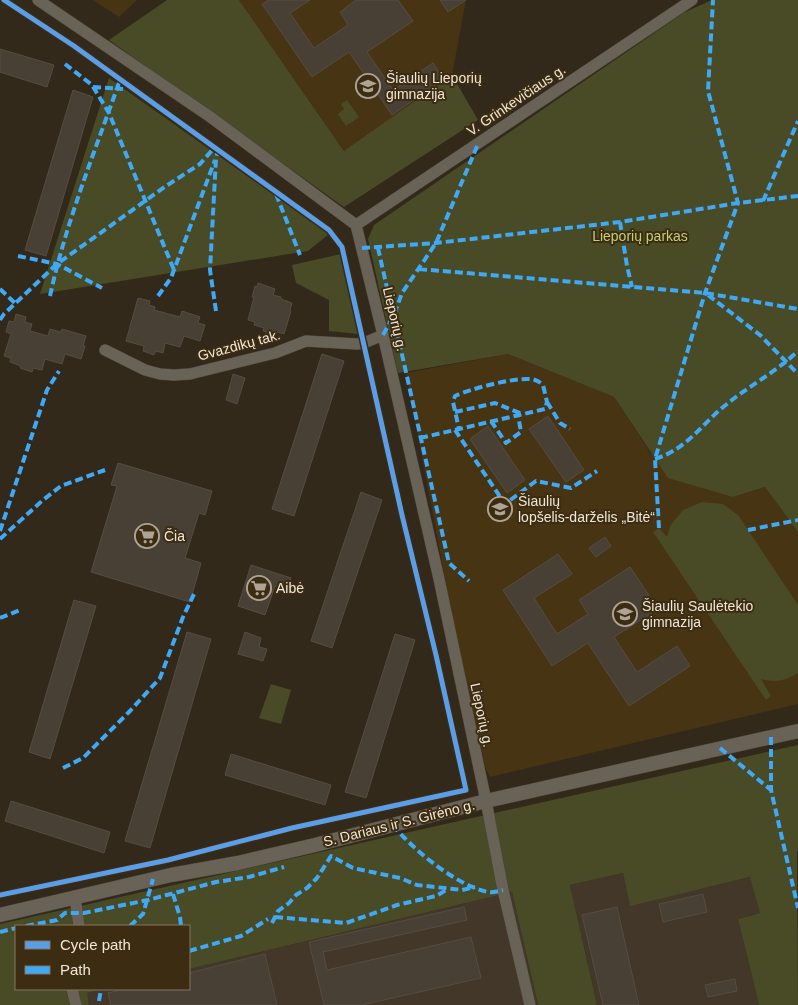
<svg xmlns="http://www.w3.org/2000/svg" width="798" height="1005" font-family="Helvetica,sans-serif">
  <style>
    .built { fill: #473413 }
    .industrial { fill: #423728 }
    .green { fill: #484b25 }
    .building { fill: #484035; stroke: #554d42 }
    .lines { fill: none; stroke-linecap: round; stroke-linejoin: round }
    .minor-casing { stroke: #4d4539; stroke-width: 12 }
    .tertiary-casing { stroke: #4d4539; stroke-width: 15 }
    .minor { stroke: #696257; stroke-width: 11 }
    .tertiary { stroke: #696257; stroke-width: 14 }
    .quiet { stroke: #3fa9f5; stroke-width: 4; stroke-dasharray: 8 4; stroke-linecap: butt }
    .cycleway-casing { stroke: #3c2c11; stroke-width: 8 }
    .cycleway { stroke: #5a9eea; stroke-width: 5 }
    .labels { text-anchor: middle; stroke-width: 4; stroke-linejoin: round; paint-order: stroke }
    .poi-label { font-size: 14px; fill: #f1e7d7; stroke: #3c2c11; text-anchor: start }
    .street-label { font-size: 14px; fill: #f1e7d7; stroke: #3c2c11 }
    .park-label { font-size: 14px; fill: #c4ce78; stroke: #3c2c11 }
  </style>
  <rect width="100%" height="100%" fill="#32291b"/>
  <path class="built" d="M93,0H137L119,17Z
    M239,0H466L452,75L345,152Z
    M508,354L614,397L651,454L733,497L765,487L798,532V704L490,777L486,769L461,662L406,373Z"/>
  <path class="industrial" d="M623,873L630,905L751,877L760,913L738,919L759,1005H597L570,885Z
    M512,892L538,1005H89L86,993L106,989H189V969Z"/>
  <path class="green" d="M167,0H239L344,151L452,75L478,120L344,207L109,40Z
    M712,0H798V532L765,487L733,497L668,478L614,397L508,354L398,373L368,239L374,225L685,12Z
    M109,78L329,234L308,251L40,294Z
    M347,100L359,117L346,126L338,114L344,109L341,104Z
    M341,254L358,334L329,331V300L296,283L292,265Z
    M702,502L723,504L738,515L798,605V673C786,681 774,683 761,679L771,696L766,700L653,532L659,528L667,537L670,526L683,510Z
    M271,684L291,690L281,724L259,718Z
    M798,745V851L797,852L798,1005H759L738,919L760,913L750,877L630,906L623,873L570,885L597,1005H538L512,892L189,969V926H16V989H106L87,993L89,1005H0V924Z"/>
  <path class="building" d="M269,0H310L290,13L314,48L348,25L340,12L356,0H398L413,21L367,52L393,90L433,63L444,79L392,115L349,52L312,77L262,4Z
    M440,0H466L448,12Z
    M0,49L54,65L47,87L0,72Z
    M73,90L93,97L46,256L25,250Z
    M258,283L275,289L273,295L281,297V299L292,303L290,310L291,311L284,334L277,332L275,335L263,331L264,328L254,325L255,322L248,320L254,297H252L255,286L257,287Z
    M138,298L150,301L149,305L155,307L154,310L180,317L182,311L200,317L198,323L205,325L200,341L184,336L180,347L165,343L163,353L156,351L154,355L143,351L144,346L126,341Z
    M16,314L26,317L25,322L32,324L30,331L48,336L50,329L61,332L62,329L86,336L83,346H85L81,359L65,354L62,364L45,359L42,370L33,368L32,372L20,368L21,366L10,362L11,358L4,356L11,334L6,332L9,321L14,322Z
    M322,354L344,361L294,516L272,509Z
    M233,374L245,378L237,404L226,400Z
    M548,416L584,470L566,482L529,429Z
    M488,426L525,480L507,493L470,439Z
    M118,463L212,491L205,515L199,513L185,558L201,563L190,602L91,572L117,486L111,485Z
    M361,492L382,500L332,648L311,641Z
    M605,537L611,546L596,557L589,548Z
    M558,554L572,574L534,598L557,634L588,614L579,600L630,567L658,609L614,637L637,672L677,646L690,666L629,706L588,643L552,666L503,590Z
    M251,565L291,578L287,590L275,586L265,615L238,606Z
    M74,600L96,606L50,759L29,752Z
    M187,632L211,639L150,848L125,841Z
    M245,632L261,638L259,647L267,649L263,661L238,654Z
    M395,634L415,640L366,798L345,792Z
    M231,754L331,785L325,805L225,775Z
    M11,801L110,832L104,853L5,821Z
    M703,894L707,912L663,922L659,904Z
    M464,907L467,920L323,952L327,970L471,937L481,978L362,1005H324L309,942Z
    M617,907L639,1005H603L582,915Z
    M265,954L277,1005H111L108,993L125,989H189V973Z
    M735,979L737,991L708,997L705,985Z"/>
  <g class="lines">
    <defs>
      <path id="minor" d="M38,0L209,116L356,225L383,335L439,579L486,801L503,890L530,1005
        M356,225L692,0
        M105,350L145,370L160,374L174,375L190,374L275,353L306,341L357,344L364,343L383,335
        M75,897L79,926
        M72,989L76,1005"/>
      <path id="tertiary" d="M0,915L171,875L238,863L315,845L486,801L798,731"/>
    </defs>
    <use href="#minor" class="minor-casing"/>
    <use href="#tertiary" class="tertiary-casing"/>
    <use href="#minor" class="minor"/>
    <use href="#tertiary" class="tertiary"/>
    <path class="quiet" d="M65,64L92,85L109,113L174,270
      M93,87L123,89
      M276,194L300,255
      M763,201L798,121
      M620,222L627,266L632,287
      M362,248L436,243L620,222L738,203L798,196
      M378,248L449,563L469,581
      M18,256L57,264L102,288
      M419,269L705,293L798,309
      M0,289L16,304
      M708,295L760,335L798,374
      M50,296C66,222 95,151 120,80
      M158,296L171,278L215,160
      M216,311L210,270L216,158L218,151
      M0,320L4,314L57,264L166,186L200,164L214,148
      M383,335L394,315L402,293L436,243L478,144
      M547,402L560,423L570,429
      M455,412L495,403L522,414
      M491,421L506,443L521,432L518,415
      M455,430L505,504L536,481L571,488L597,471
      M420,438L455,430L459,429L545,409L547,402L543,385C539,381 534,379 529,379C512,378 470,389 455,396L453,402L459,429
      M655,459C689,448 701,424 727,404C750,385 776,372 798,351
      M659,528L655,459L705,293L738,203L708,91L713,0
      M748,530L798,520
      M0,531L47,390L59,371
      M0,539L43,500L61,486L105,470
      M0,618L20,610
      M771,737V790L798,908
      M720,748L771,790
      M63,768L83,758L130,711L160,678L183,617L195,592
      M393,825C412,849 457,886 488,892C493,893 498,891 503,890
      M173,894L180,917L181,926
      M275,917L346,923L397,905L436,896L448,889
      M272,923L278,911L289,903L296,895L307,888L317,878L331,856L353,868L400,878L417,885L462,890L475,887
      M26,926L57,920L65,913H84L148,900L216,882L249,877L284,867
      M130,926L143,914L153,879
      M0,932L16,928
      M189,951L241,936L268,919
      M99,1001L101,989"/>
    <defs>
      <path id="cycleway" d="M0,895L168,860L292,828L466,790L436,655L402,515L342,247L329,230L74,46L4,0"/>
    </defs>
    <use href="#cycleway" class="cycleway-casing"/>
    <use href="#cycleway" class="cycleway"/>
  </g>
  <defs>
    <symbol id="school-ring" viewBox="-11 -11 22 22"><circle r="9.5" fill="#3c2c11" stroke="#aea495" stroke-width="1.5"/><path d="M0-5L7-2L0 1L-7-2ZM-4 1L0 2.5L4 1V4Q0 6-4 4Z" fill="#aea495"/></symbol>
    <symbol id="supermarket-ring" viewBox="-11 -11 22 22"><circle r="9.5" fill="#3c2c11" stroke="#aea495" stroke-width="1.5"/><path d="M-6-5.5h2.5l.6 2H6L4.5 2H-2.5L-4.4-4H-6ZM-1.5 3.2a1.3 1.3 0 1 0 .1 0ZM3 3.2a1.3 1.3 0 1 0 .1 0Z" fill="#aea495"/></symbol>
  </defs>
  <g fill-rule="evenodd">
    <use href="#school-ring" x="354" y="72" width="28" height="28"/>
    <use href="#school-ring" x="486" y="495" width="28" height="28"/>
    <use href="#supermarket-ring" x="133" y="522" width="28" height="28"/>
    <use href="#supermarket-ring" x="245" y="574" width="28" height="28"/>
    <use href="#school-ring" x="611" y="600" width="28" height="28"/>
  </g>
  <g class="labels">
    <g class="poi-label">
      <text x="386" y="83">Šiaulių Lieporių<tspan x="386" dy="16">gimnazija</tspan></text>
      <text x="518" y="506">Šiaulių<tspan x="518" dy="16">lopšelis-darželis „Bitė“</tspan></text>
      <text x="164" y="541">Čia</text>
      <text x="276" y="593">Aibė</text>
      <text x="642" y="611">Šiaulių Saulėtekio<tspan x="642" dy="16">gimnazija</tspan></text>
    </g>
    <g class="street-label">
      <text transform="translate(516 100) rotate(-34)" y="5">V. Grinkevičiaus g.</text>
      <text transform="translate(395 319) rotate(77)" y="5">Lieporių g.</text>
      <text transform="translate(239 345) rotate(-15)" y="5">Gvazdikų tak.</text>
      <text transform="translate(482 715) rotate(78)" y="5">Lieporių g.</text>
      <text transform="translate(399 823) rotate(-14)" y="5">S. Dariaus ir S. Girėno g.</text>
    </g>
    <g class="park-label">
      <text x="640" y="241">Lieporių parkas</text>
    </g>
  </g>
  <rect x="15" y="925" width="175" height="65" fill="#3c2c11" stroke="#847760"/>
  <rect x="25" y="941" width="25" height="8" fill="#5a9eea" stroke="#847760"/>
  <text x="60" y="950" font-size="15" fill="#f1e7d7">Cycle path</text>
  <rect x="25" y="966" width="25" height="8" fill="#3fa9f5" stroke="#847760"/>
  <text x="60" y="975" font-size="15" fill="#f1e7d7">Path</text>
</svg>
